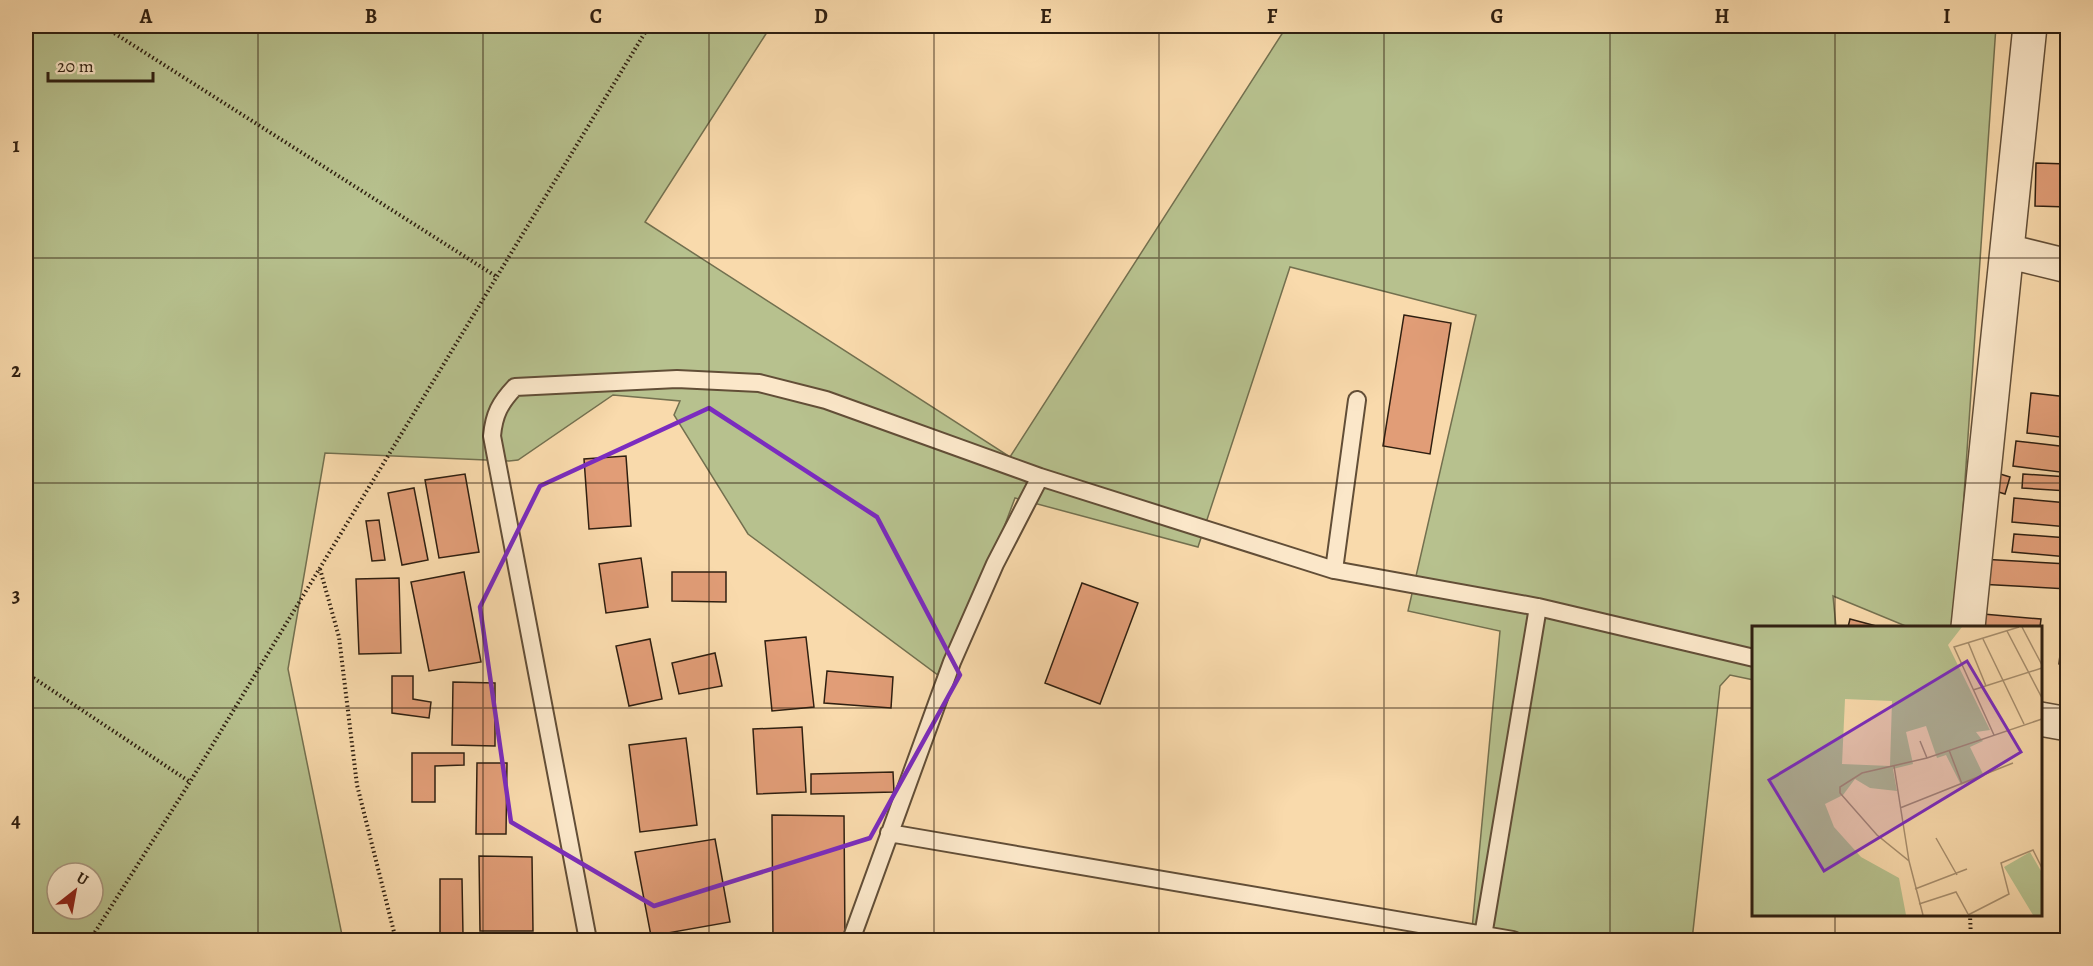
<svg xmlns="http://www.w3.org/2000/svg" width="2093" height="966" font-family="Alegreya,serif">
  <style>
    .green { fill: #b7c18e; stroke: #73704f; stroke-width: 1.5; fill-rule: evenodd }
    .building { fill: #e19d77; stroke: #2f1f10; stroke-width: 1.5 }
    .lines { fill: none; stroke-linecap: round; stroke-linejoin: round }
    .service-casing { stroke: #624e37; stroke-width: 20 }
    .minor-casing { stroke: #624e37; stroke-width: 36 }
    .path { stroke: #2f1f10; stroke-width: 4; stroke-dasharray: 1.5 3; stroke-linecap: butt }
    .service { stroke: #fbe7c9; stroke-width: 16 }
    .minor { stroke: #fbe7c9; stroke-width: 33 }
    .marked { fill: none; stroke: #7b2cbf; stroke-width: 4.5; stroke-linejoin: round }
    .grid { fill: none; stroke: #2f1f10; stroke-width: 1.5; stroke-opacity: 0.55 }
    .inset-road { fill: none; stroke: #a88f6e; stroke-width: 1.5 }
    .view { fill: #7b2cbf; fill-opacity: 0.15; stroke: #7b2cbf; stroke-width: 3 }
    .inset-edge { fill: none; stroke: #2f1f10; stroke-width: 3 }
    .neatline { fill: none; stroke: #2f1f10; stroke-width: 2 }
    .grid-label { font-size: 20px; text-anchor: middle; font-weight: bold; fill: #2f1f10 }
  </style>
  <rect width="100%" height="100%" fill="#f9daac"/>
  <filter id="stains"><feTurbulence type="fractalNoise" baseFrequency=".00333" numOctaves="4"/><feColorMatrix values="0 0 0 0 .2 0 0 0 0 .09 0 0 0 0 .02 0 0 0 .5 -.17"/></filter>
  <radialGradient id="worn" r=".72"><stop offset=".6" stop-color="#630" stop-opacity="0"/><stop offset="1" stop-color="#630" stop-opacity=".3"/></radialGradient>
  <path class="green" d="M26,26H771L645,222L1010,457L1287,26H1996L1955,627H1908L1833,596L1836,627H1754V680L1730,675L1720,686L1692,940H1471L1500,631L1408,611L1476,315L1290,267L1198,547L1015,498L946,681L748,534L674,415L680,401L613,395L518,460L509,461L325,453L288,669L343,940H26ZM57,873H93V909H57Z"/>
  <path class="building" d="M2050,26H2068V30L2050,29Z
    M2068,101V130L2064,129Z
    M2036,163L2068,164V207L2035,206Z
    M1404,315L1451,323L1430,454L1383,446Z
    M2031,393L2068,397V438L2027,433Z
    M2016,441L2068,447V473L2013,466Z
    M626,456L631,526L589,529L584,459Z
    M1997,473L2010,477L2005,494L1992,490Z
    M465,474L479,552L439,558L425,480Z
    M2023,474L2068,477V491L2022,488Z
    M414,488L428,560L402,565L388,493Z
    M2014,498L2068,503V527L2012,522Z
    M379,520L385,560L372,561L366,521Z
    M2014,534L2068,538V557L2012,552Z
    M641,558L648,607L606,613L599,564Z
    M1980,559L2068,564V589L1978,584Z
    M464,572L481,662L429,671L411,582Z
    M672,572H726V602L672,601Z
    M399,578L401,653L359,654L356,579Z
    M1082,583L1138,603L1100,704L1045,683Z
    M1983,614L2041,619L2040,627H1982Z
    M1850,619L1880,627H1848Z
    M806,637L814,707L772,711L765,641Z
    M2062,637L2068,638V666L2059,664Z
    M650,639L662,699L629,706L616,646Z
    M715,653L722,686L679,694L672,663Z
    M827,671L893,677L891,708L824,703Z
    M392,676H413V699L431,702L429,718L392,713Z
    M453,682L495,683V746L452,745Z
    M802,727L806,792L757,794L753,729Z
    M686,738L697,825L640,832L629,745Z
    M412,753H464V765L435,766V802H412Z
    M477,763H507L506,834H476Z
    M893,772L894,792L811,794V774Z
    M772,815L844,816L845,940H773Z
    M715,839L730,922L651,936L635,852Z
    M479,856L532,857L533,931H480Z
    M440,879H462L463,935H440Z
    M1127,935L1165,939V940H1127Z"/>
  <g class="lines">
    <defs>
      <path id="service" d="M1334,570L1357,400
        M889,833L1513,940
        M1483,936L1538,607
        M588,940L492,436C494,414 500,403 515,387L677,379L759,383L826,400L1040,477L1334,570L1538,607L1754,658
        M851,940L952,662L995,564L1040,477"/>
      <path id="minor" d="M2007,251L2068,266
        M1968,627L2030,26
        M2040,719L2068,724"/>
    </defs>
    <use href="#service" class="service-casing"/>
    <use href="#minor" class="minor-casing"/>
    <path class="path" d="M103,26L497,277
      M320,569L339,637L357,785L396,940
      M26,673L190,782
      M1970,914L1971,940
      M90,940L190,782L649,26"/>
    <use href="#service" class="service"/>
    <use href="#minor" class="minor"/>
  </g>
  <path class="marked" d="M709,408L877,517L960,675L870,838L654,906L511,822L480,607L540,486Z"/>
  <path class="grid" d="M258,26V940M483,26V940M709,26V940M934,26V940M1159,26V940M1384,26V940M1610,26V940M1835,26V627M26,258H2068M26,483H2068M26,708H1754M2040,708H2068M1835,914V940"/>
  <g transform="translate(1752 626)">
    <rect width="290" height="290" fill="#f9daac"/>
    <path d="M0,1H210L196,19L238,104L224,106L231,115L218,121L232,150L209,159L194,129L185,132L174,100L154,106L161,138L141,143L145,165L118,162L103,153L91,169L73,178L82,201L109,231L147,252L154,289H0ZM93,73L140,75L138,140L90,138ZM278,226L289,245V289H281L252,241Z" fill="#b7c18e" fill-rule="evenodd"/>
    <path class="inset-road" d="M270,1L290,39M255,5L290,72M231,13L272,98M216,16L234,60M221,64L290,42M242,109L202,21L267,1M168,115L175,132M197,124L210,158M142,140L157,235M148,182L261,137M184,212L205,249M163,263L215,243M167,278L204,266L216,288M171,289L157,235L125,209L88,167V161L110,147L175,132L290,93M216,289L257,268L249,237L281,224L290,242"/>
    <path class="view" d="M215,35L269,126L72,245L17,154Z"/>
    <rect width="290" height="290" class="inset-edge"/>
  </g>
  <rect width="2093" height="966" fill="none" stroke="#f9daac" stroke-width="66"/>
  <g transform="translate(75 891) rotate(31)"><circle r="28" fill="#fbe7c9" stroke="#a9977f" stroke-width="1.5"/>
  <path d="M0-4.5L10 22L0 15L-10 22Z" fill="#8f2418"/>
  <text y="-9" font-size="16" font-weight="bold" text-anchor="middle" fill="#2f1f10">U</text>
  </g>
  <path d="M48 72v9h105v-9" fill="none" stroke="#2f1f10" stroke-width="3"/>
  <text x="57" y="72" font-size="18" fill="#2f1f10" stroke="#fbe7c9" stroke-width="4.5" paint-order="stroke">20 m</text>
  <rect x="33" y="33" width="2027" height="900" class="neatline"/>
  <g class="grid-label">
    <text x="146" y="23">A</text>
    <text x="371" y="23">B</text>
    <text x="596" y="23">C</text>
    <text x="821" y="23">D</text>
    <text x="1046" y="23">E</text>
    <text x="1272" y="23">F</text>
    <text x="1497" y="23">G</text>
    <text x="1722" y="23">H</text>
    <text x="1947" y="23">I</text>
    <text x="16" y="152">1</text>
    <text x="16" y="377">2</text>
    <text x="16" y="602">3</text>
    <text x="16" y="827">4</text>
  </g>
  <rect width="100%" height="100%" filter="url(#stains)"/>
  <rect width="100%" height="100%" fill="url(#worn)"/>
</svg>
